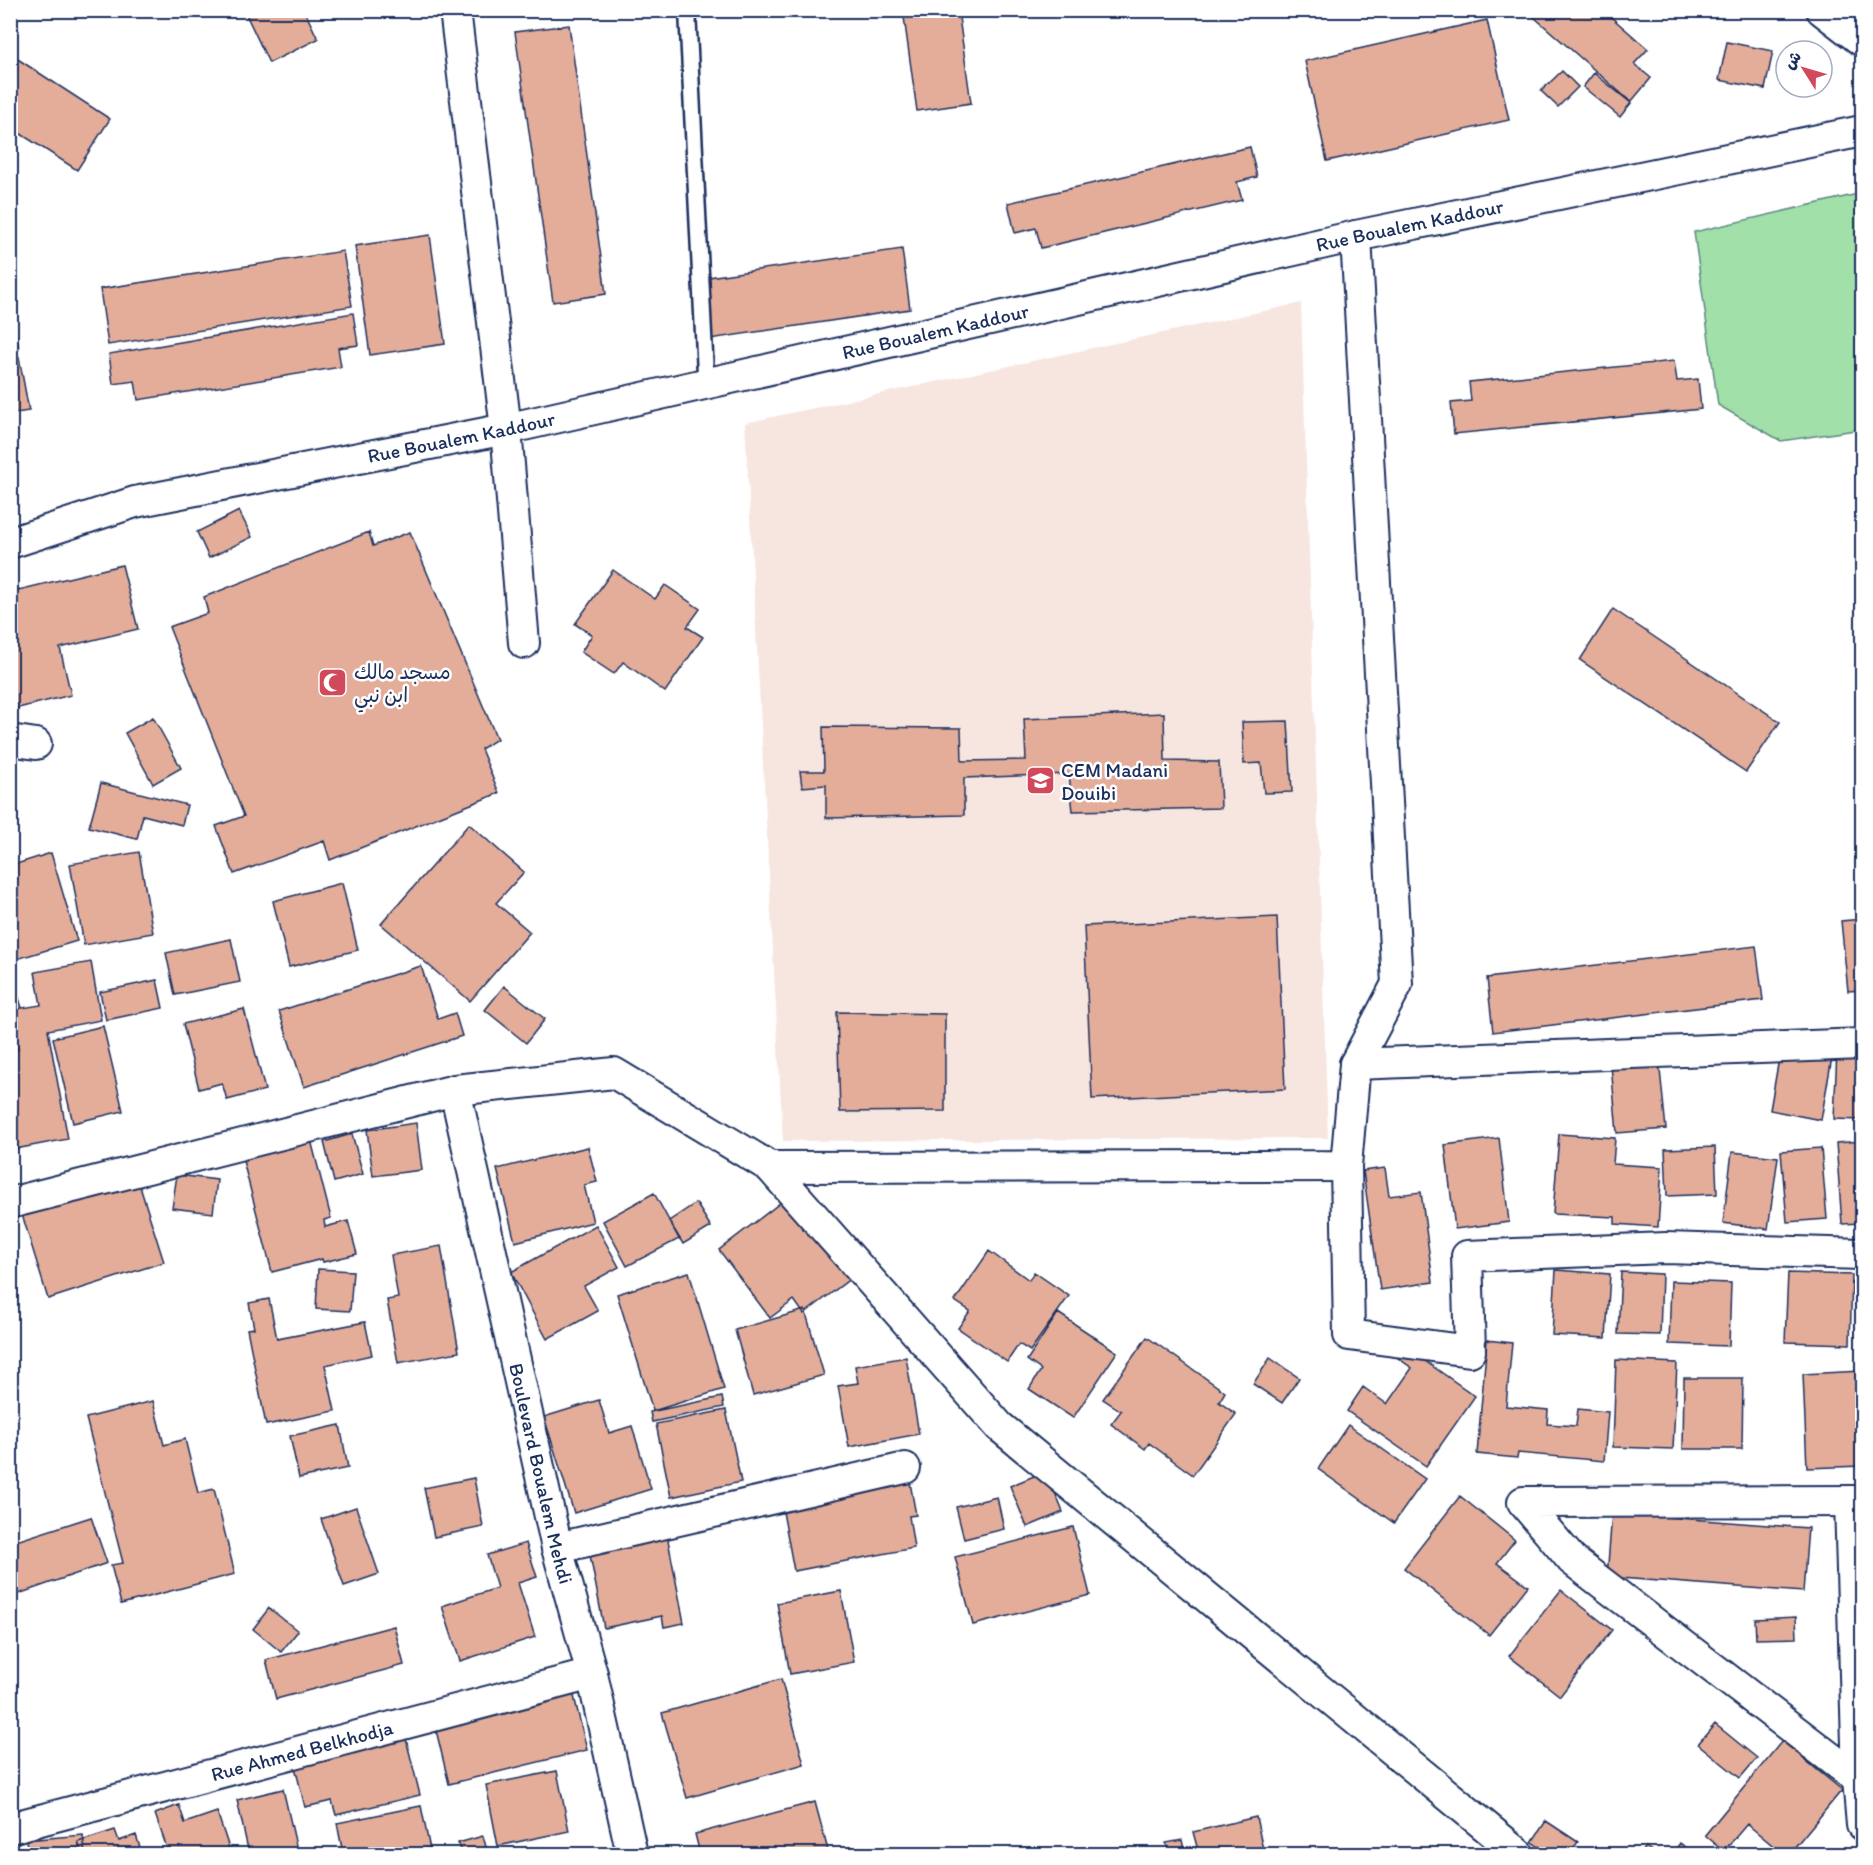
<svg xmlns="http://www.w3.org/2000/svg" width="1873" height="1865" font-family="Itim,'Playpen Sans Arabic',sans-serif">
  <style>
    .built { fill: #f7e6e0 }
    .green { fill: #a1e0a8; stroke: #5e8883; stroke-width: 1.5 }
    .building { fill: #e3ad99; stroke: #1b2f5e; stroke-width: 1.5 }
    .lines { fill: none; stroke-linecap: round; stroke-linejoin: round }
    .service-casing { stroke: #1b2f5e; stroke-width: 20 }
    .minor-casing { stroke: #1b2f5e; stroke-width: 34 }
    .service { stroke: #fff; stroke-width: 15 }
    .minor { stroke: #fff; stroke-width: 30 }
    .labels { text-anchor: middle; stroke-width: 5; stroke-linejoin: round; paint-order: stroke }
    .street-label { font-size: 20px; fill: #1b2f5e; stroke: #fff }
    .poi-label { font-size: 20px; fill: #1b2f5e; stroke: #fff; text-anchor: start }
  </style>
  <rect width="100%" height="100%" fill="#fff"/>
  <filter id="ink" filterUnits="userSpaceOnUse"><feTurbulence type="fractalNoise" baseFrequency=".0167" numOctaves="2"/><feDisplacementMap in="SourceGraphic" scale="12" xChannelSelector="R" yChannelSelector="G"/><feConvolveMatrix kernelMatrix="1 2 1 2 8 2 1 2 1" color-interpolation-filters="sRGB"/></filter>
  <g filter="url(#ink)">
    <path class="built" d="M1301,303L1328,1138L783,1141L745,423Z"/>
    <path class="green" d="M1862,193V429L1781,441L1718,405L1694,232Z"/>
    <path class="building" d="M244,10H304L318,39L269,63Z
      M903,10H958L971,103L917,111Z
      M1526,10H1603L1648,49L1634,64L1651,78L1631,102Z
      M1487,20L1509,120L1327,161L1305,61Z
      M569,25L606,294L553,302L515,32Z
      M1727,42L1773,51L1765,89L1719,80Z
      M10,54L110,119L77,170L10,127Z
      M1562,71L1578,87L1558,107L1541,91Z
      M1594,73L1631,103L1620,117L1583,87Z
      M1250,147L1257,177L1237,182L1242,200L1041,248L1036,228L1015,233L1008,203Z
      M430,235L445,344L370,355L355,246Z
      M902,249L910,309L710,339L702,278Z
      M343,251L352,306L108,345L100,289Z
      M10,305L19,349L10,351Z
      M353,313L358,345L338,348L341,367L138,400L135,381L113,384L109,354Z
      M19,357L29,411L10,414V359Z
      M1674,361L1677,381L1698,379L1701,409L1454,434L1451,403L1471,401L1469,382Z
      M239,511L252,537L209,558L197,532Z
      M369,532L373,546L410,532L497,739L481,749L499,793L330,860L324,841L234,874L216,826L244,816L169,627L208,613L204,597Z
      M122,565L138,629L60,648L71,695L10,710V592Z
      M613,570L655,599L665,585L700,609L687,627L703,637L665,692L623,662L614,674L581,652L592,635L575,624Z
      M1613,609L1780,722L1746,772L1580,660Z
      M1164,713L1165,761L1219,762L1221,808L1073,811L1069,774L964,778V815L826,818V785L802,787L800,771H824L823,727L961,728L962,761L1026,760L1024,719Z
      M153,717L181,768L153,784L125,733Z
      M1288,721L1292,792L1264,793L1261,763L1244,764L1242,722Z
      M101,783L187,805L182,825L143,815L137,839L89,827Z
      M469,824L524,872L496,903L530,932L470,1001L381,924Z
      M139,852L153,933L84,945L70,864Z
      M51,853L77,941L10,961V866Z
      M342,883L358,950L289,967L273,901Z
      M1277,917L1285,1089L1092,1099L1084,926Z
      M1862,919V990L1848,991L1841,921Z
      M231,939L240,982L175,995L166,953Z
      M1756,946L1763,1000L1493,1032L1487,978Z
      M91,962L101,1020L48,1030L68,1139L10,1150V1052L18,1050L10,1010L41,1005L35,972Z
      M421,966L438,1019L455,1013L462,1036L304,1087L279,1011Z
      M10,969L22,1008L10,1011Z
      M157,980L163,1008L106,1020L100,992Z
      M504,986L545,1019L526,1043L485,1010Z
      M244,1009L265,1090L227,1100L222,1083L199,1089L183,1024Z
      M837,1012L945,1014V1111L840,1112Z
      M103,1026L123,1111L73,1123L53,1038Z
      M1781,1047L1832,1057L1821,1120L1770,1110Z
      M1837,1050L1862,1051V1120L1834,1119Z
      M1659,1060L1666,1129L1617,1133L1611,1065Z
      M416,1123L422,1170L373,1176L367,1130Z
      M352,1134L363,1174L334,1182L324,1142Z
      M1559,1134L1615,1138L1613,1164L1662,1167L1658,1227L1615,1224V1217L1553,1214Z
      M1499,1138L1509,1222L1455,1229L1445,1145Z
      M311,1140L331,1218L324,1220L325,1227L348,1221L357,1254L323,1262L322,1259L272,1272L242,1157Z
      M1862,1141V1223L1842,1224L1836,1143Z
      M588,1147L597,1182L584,1185L593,1222L515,1242L497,1169Z
      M1715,1147L1717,1194L1667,1196L1665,1149Z
      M1821,1148L1827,1219L1787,1222L1781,1151Z
      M1732,1152L1778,1157L1768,1229L1723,1223Z
      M1385,1168L1389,1196L1421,1192L1433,1282L1380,1290L1363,1171Z
      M136,1174L164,1262L48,1299L21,1211Z
      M177,1175L217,1180L213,1213L172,1208Z
      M654,1193L679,1239L627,1266L603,1221Z
      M789,1196L851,1278L804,1314L794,1300L770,1318L719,1250Z
      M696,1203L711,1227L683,1244L669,1221Z
      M596,1225L619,1267L584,1286L598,1311L547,1339L511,1272Z
      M441,1246L459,1352L398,1363L387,1300L398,1298L391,1255Z
      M989,1251L1029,1280L1034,1272L1069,1296L1030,1351L1019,1344L1007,1362L958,1328L970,1311L955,1301Z
      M318,1269L353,1271L350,1311L316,1309Z
      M1556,1270L1610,1274L1606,1338L1552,1335Z
      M689,1272L724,1389L653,1411L617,1294Z
      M1621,1272L1662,1274L1660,1335L1618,1334Z
      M1788,1273L1852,1275L1850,1344L1785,1342Z
      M1671,1281L1731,1283L1729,1346L1669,1344Z
      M269,1299L277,1339L365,1322L372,1355L325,1365L335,1411L266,1425L247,1329L254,1328L249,1303Z
      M805,1310L824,1375L753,1395L735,1330Z
      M1058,1313L1117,1352L1073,1418L1029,1389L1041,1370L1027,1360Z
      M1147,1337L1225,1392L1219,1402L1236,1414L1193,1475L1149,1443L1145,1449L1111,1424L1121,1411L1103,1399Z
      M1487,1340L1512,1343L1506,1406L1548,1410L1547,1424L1576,1426L1578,1409L1608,1412L1604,1461L1518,1453L1517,1458L1477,1454Z
      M1405,1347L1475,1396L1426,1466L1347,1411L1363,1387L1387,1404L1412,1368L1398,1358Z
      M906,1357L919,1434L849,1447L838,1386L858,1383L855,1366Z
      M1270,1358L1299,1378L1282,1403L1253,1384Z
      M1616,1360L1677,1363L1673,1449L1613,1447Z
      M1862,1371V1466L1807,1468L1803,1374Z
      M1684,1378H1743L1742,1449H1683Z
      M722,1397L724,1407L652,1422L650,1412Z
      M599,1400L609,1433L632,1426L651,1489L574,1513L544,1417Z
      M153,1401L164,1445L185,1439L198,1493L214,1489L235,1574L121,1604L111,1565L123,1563L86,1418Z
      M726,1410L741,1482L671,1497L656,1424Z
      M340,1425L348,1468L299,1478L290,1436Z
      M1348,1425L1425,1479L1394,1523L1318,1469Z
      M1046,1471L1063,1512L1027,1527L1010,1486Z
      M909,1477L916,1515L909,1516L914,1548L794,1571L781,1501Z
      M474,1478L483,1527L434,1537L424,1488Z
      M1460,1496L1515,1540L1497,1563L1528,1586L1489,1635L1404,1568Z
      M997,1497L1004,1529L964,1539L956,1507Z
      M356,1507L379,1574L344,1586L321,1519Z
      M1612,1513L1808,1528L1803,1592L1607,1577Z
      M91,1517L107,1563L10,1597V1543Z
      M1073,1527L1090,1595L973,1625L955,1557Z
      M667,1535L684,1623L664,1627L662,1616L604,1628L589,1550Z
      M526,1543L537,1577L518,1583L535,1637L460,1661L442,1606L497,1588L487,1555Z
      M1561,1590L1612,1630L1560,1696L1509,1656Z
      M841,1591L854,1662L790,1674L777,1603Z
      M269,1608L298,1631L281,1652L253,1629Z
      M1796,1617L1797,1638L1756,1639L1755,1619Z
      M394,1626L404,1665L276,1699L266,1660Z
      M781,1679L804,1764L687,1798L662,1713Z
      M573,1692L587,1750L449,1784L435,1726Z
      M1715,1724L1757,1758L1740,1778L1698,1744Z
      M405,1735L420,1795L336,1815L332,1801L305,1807L294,1763Z
      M1782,1741L1842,1790L1789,1854H1783L1747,1824L1724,1851L1705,1835Z
      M557,1771L569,1831L498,1846L486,1785Z
      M283,1789L298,1854H249L237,1800Z
      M815,1802L829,1854H700L695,1834Z
      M179,1805L185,1823L217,1812L231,1854H169L155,1814Z
      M421,1806L431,1854H343L337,1823Z
      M1256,1817L1264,1854H1199L1193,1832Z
      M1546,1821L1578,1842L1569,1854H1550L1532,1842Z
      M115,1830L119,1841L136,1835L142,1854H82L78,1842Z
      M83,1835L85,1854H28L26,1840Z
      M483,1836L488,1854H461L458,1843Z
      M1182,1840L1185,1854H1169L1166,1843Z
      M1680,1843L1695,1854H1672Z
      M1646,1847L1656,1854H1640Z"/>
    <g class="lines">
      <defs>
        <path id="service" d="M690,10L688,21L706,384"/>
        <g id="minor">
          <path d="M455,10L506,429L524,643"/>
          <path d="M1822,10L1862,41"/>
          <path id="s1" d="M10,543L135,502L506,429L1356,236L1862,131"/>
          <path d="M10,740L36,744"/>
          <path d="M1355,1064L1862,1044"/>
          <path id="s2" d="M455,1090L557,1548L592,1674L632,1854"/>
          <path d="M1346,1166L1349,1335L1470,1351L1467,1256L1666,1248L1862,1254"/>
          <path d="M770,1167L1346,1166L1355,1064L1397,984L1356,236"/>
          <path d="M10,1203L455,1090L614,1073L770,1167L999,1426L1518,1853"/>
          <path d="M1850,1501L1858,1779L1862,1825"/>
          <path d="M557,1548L905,1468"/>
          <path d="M1858,1779L1572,1560L1523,1502L1862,1501"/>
          <path id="s3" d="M10,1828L592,1674"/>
        </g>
      </defs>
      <use href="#service" class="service-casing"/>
      <use href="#minor" class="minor-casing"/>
      <use href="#service" class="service"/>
      <use href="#minor" class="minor"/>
    </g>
  </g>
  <defs>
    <symbol id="mosque-square" viewBox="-11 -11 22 22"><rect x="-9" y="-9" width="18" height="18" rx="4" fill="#d1495b" stroke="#fff"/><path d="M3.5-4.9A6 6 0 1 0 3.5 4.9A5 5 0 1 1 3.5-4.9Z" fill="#fff"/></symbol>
    <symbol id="school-square" viewBox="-11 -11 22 22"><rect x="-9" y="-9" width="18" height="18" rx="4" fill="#d1495b" stroke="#fff"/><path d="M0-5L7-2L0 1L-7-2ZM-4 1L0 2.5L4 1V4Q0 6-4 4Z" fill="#fff"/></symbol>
  </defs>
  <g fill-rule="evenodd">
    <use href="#mosque-square" x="316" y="666" width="33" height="33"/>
    <use href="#school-square" x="1024" y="764" width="33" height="33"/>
  </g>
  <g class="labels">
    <g class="street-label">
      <text dy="7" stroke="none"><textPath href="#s1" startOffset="1436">Rue Boualem Kaddour</textPath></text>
      <text dy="7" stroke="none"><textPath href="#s1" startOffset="950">Rue Boualem Kaddour</textPath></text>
      <text dy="7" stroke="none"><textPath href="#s1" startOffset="464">Rue Boualem Kaddour</textPath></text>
      <text dy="7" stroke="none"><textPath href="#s2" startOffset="393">Boulevard Boualem Mehdi</textPath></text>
      <text dy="7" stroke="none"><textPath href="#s3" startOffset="302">Rue Ahmed Belkhodja</textPath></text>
    </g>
    <g class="poi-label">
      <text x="354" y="679">مسجد مالك<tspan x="354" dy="23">ابن نبي</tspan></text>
      <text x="1061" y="777">CEM Madani<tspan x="1061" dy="23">Douibi</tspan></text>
    </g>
  </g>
  <rect width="1873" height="1865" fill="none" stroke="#fff" stroke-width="36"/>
  <rect x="18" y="18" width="1837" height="1829" fill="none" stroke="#1b2f5e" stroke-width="2" filter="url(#ink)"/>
  <g transform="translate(1804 69) rotate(307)"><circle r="28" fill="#ffffff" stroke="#a4acbf" stroke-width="1.5"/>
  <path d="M0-4.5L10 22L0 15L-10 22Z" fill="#d1495b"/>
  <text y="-9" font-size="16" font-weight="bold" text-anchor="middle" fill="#1b2f5e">ش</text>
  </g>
</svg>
